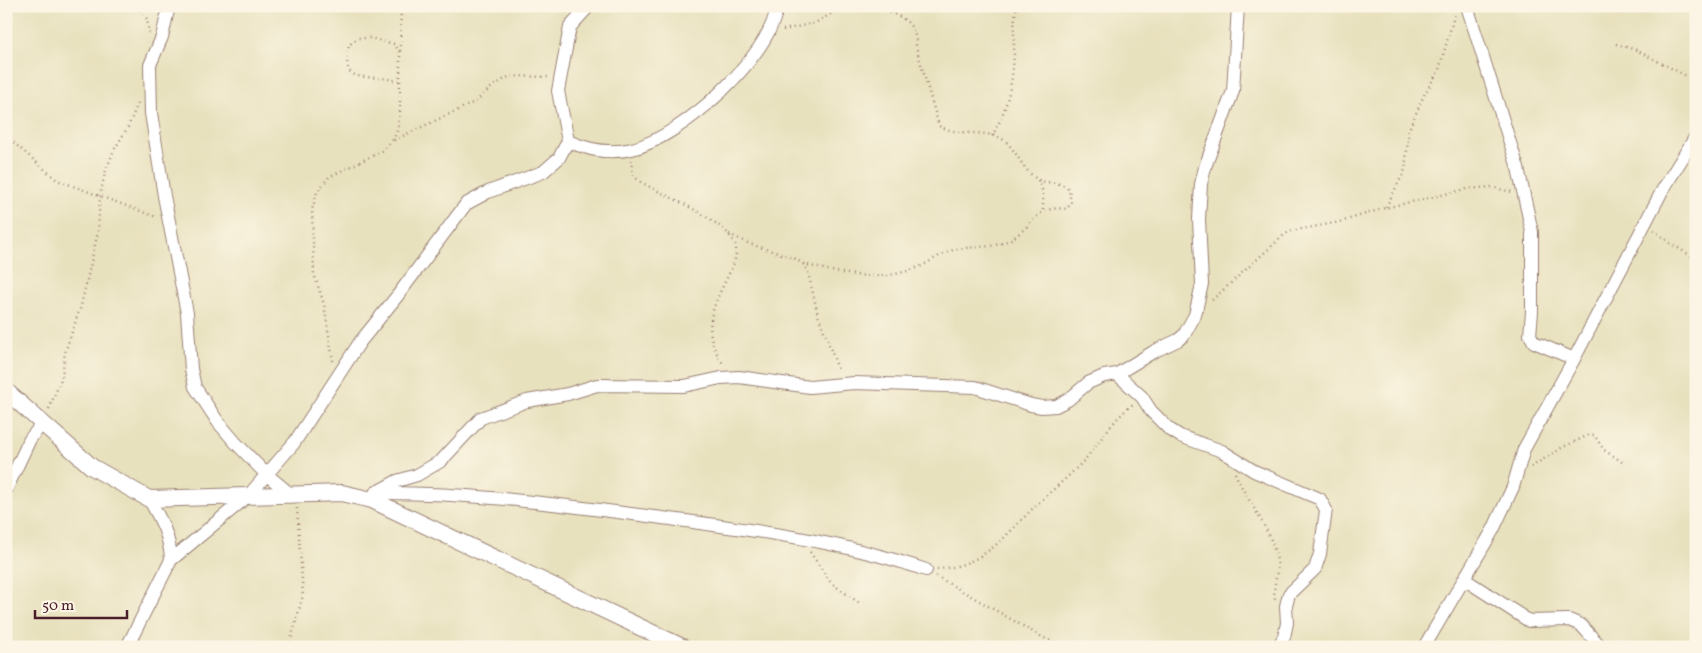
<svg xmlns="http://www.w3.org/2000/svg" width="1702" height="653" font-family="Vollkorn,serif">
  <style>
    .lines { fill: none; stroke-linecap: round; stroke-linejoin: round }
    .minor-casing { stroke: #998074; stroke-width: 14 }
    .tertiary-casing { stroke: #998074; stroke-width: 18 }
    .path { stroke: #998074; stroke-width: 2.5; stroke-dasharray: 1 4; stroke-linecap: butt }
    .minor { stroke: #fff; stroke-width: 12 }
    .tertiary { stroke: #fff; stroke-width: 16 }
  </style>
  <rect width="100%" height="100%" fill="#fcf5e5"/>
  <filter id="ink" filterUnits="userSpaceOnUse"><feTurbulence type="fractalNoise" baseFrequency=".02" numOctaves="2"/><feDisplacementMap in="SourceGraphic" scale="10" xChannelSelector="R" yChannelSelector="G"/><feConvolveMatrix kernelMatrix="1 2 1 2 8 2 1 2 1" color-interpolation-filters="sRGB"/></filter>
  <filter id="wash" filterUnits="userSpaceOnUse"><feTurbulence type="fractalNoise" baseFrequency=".0096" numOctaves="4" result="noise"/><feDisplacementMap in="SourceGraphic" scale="20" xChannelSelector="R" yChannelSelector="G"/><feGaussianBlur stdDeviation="1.12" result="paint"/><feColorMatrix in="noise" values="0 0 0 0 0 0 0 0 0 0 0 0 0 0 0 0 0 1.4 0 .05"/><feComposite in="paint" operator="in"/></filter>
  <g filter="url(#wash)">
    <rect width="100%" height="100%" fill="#e8e1be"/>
  </g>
  <g filter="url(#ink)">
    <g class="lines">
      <defs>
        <path id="minor" d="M169,6L162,37L150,65L151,113L164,196L187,313L191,369L195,387L218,422L235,442L266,474L289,493
          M1467,6L1518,168L1532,232V312L1530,335L1534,342L1574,359
          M568,141C588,150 611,154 632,149C681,137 771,57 777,6
          M1117,374L1153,352L1178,340L1184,335L1195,315L1202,284L1199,219L1201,184L1205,167L1233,91L1238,6
          M6,490L30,439L42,424
          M375,493L397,481L417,475L441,461L481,418L527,401L568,394L597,385L684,386L721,378L739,377L810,387L854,383L975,387L1031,405L1042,407L1056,406L1068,400L1088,383L1104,376L1117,374L1142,397L1151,411L1169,429L1180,436L1222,451L1254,471L1320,499L1326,510L1320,554L1315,569L1289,594L1286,606L1287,623L1284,637L1278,647
          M376,493C470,492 562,505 655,517C745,529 840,540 926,570
          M149,499C161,520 170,536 171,560
          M1464,579L1529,621L1569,620L1581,625L1601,647
          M127,647L171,560L248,496L294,443L360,342L398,295L466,204L488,192L543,172L559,158L568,141L558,91L570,27L589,6
          M1424,647L1493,530L1513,487L1524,449L1574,359L1662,191L1696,136"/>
        <path id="tertiary" d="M6,391L92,467L149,499L342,493L372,500L682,647"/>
      </defs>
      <use href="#minor" class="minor-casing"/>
      <use href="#tertiary" class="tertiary-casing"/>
      <path class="path" d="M137,6L147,19L149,33
        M562,6L565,14
        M783,30L815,23L845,6
        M1616,44L1636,50L1696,81
        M400,51L401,6
        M6,136L57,180L156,217
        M992,136C1007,111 1013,82 1014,53C1014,37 1013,22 1017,6
        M394,140L475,102L493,86L510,76L548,77
        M631,160L633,175L639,181C661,194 726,220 735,244C737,251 736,256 734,263C717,301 696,326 724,365
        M1038,180L1043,192V210
        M1386,207L1405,170L1409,129L1424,95L1439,70L1455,13
        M1654,230L1670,243L1696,259
        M729,234L750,244L794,258L803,264L808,272L818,315L839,372
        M803,264C843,274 877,283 916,268C928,264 938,255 950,251C967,245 988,250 1007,241C1034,229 1033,204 1067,209L1071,203L1069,189C1056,179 1046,185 1037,179C1020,168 1016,147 1002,139C986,129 960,137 939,126L916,47C917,18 895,14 871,6
        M1212,300L1284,235L1291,231L1340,222L1385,208L1467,189L1491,187L1512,192
        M333,361L324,304L314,274L312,210L317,192L329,177L382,151L392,141L397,132L400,112V52L394,44L370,38H358L349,45C343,78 352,76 379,78C386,78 392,80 399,81
        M49,409L62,377L65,352L81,306L98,232L100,196L105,173L114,150L128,127L138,103
        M1531,467L1563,447L1589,435H1594L1604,450L1622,462
        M1235,473C1247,502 1272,529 1277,561C1279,574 1272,586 1275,599
        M810,552L831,583L861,604
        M937,569C989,566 1008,530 1043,499C1058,485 1074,472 1088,456C1102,438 1114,419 1133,404
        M936,576L1042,637L1065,647
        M289,647L303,595L297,508"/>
      <use href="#minor" class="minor"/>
      <use href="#tertiary" class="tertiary"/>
    </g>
  </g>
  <rect width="1702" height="653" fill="none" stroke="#fcf5e5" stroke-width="25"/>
  <path d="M35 610v8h92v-8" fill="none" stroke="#4a1f2b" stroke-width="2.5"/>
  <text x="42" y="610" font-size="15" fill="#4a1f2b" stroke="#fcf5e5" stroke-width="4" paint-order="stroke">50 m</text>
</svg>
